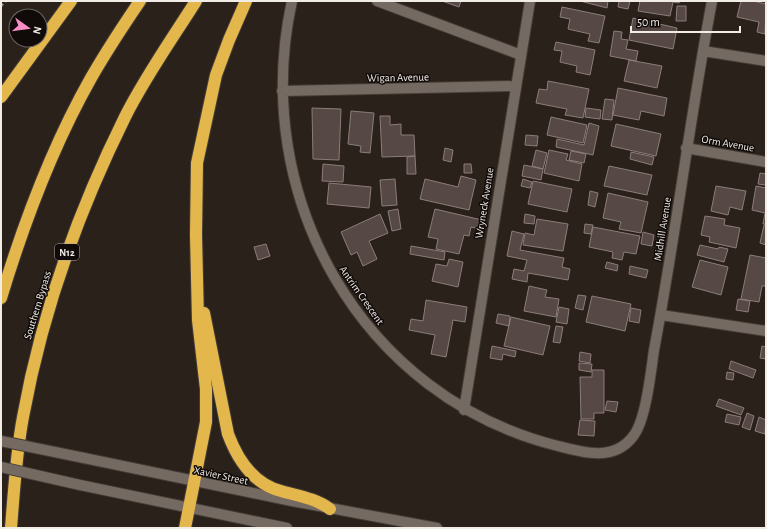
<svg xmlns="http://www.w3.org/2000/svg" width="767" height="529" font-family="'Alegreya Sans',sans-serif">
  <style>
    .building { fill: #554845; stroke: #8c7d7a }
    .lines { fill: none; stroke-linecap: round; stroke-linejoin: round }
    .street-casing { stroke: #443c37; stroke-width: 12 }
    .secondary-casing { stroke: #443c37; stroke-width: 12 }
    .highway-casing { stroke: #443c37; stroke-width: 14 }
    .path { stroke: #8e8781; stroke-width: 2.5; stroke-dasharray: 3 3; stroke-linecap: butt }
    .street { stroke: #756a62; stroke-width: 10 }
    .secondary { stroke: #756a62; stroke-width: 10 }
    .highway { stroke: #e4b74d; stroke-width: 12 }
    .secondary-bridge-casing { stroke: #443c37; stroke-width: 12; stroke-linecap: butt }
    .secondary-bridge { stroke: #756a62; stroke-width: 10 }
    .labels { text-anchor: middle; stroke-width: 3; stroke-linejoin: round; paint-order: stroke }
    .shield { fill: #100b09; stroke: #aea8a4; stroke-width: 1 }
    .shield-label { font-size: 10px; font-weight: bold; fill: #f2ece7 }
    .street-label { font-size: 11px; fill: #f2ece7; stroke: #100b09 }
  </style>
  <rect width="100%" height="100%" fill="#2a211a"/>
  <path class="building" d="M442,1H461L459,7Z
    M580,1H608L607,8Z
    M619,1H630L628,9L618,7Z
    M640,1H680L679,3L673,2L670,16L638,11Z
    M741,1H753L766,4L765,34L757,32L759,22L737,17Z
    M677,6H686V21H676Z
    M562,7L605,16L599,43L588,41L590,34L568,29L570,19L560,17Z
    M633,18L677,28L673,49L629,40Z
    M614,31L622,32L621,39L628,40L626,49L638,51L636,61L610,56Z
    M556,42L595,50L590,75L576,72L577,66L560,62L562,51L554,50Z
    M629,60L662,66L657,88L624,81Z
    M548,81L589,89L583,118L565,115L567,109L536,103L539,89L547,90Z
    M618,88L667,98L664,116L641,111L639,120L613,115Z
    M605,99L614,100L612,120L602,119Z
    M312,108L341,109L339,160L313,159Z
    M586,108L601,110L600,119L585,117Z
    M351,111L374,113L370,153L360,152L361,146L348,144Z
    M380,116H390V125L401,124V135H414L415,156L382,157Z
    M551,117L587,125L583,143L547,135Z
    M589,123L599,126L593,155L556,147L557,139L584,145Z
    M616,124L661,134L656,156L611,146Z
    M526,135L538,136L537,146L525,145Z
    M445,148L453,150L451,162L443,160Z
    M536,150L547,153L543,169L532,166Z
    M549,150L568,154L566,160L582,164L579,181L544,173Z
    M571,151L586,154L584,163L569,160Z
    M631,152L654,157L652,165L630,159Z
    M415,156L416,174H407V157Z
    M323,164L344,166L343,182L322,181Z
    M464,164H471L472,173H464Z
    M524,165L543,169L541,180L522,176Z
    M609,166L652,175L647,195L604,186Z
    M760,173L766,174V185L758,184Z
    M461,176L476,180L469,210L420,199L425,179L458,187Z
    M395,179L397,205L382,206L380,180Z
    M523,179L532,182L530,188L521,186Z
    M533,181L572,189L567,212L528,204Z
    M329,183L371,187L369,208L327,204Z
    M716,186L746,191L742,210L730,207L728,215L711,211Z
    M756,186L766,188V224H763L765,213L752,210Z
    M590,191L598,193L595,207L588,205Z
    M608,193L648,202L641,233L619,229L621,222L603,218Z
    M398,209L401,229L392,231L388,211Z
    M435,209L482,220L480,229L471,227L469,236L464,235L459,254L436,249L438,239L428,237Z
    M380,214L388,233L369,241L377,259L363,266L357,252L351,255L341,232Z
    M525,214L535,216L534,224L524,223Z
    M705,216L725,219L724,225L740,228L736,248L709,242L710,237L701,235Z
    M537,219L568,224L563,251L523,245L525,233L534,235Z
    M585,224L593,225L591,234L584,233Z
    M764,225H766V245L760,243Z
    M593,227L640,236L636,254L624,252L622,260L612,258L613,252L589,247Z
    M512,231L524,234L520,250L564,258L562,267L570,269L568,280L528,273L527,282L512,279L514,269L524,271L527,260L507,256Z
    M643,232L654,235L652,246L641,244Z
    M266,244L270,256L258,260L254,247Z
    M700,245L718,249L719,247L728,249L724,262L697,255Z
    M411,246L445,252L444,260L410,254Z
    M750,255L766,258V286H762L759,302L741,299Z
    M449,259L463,262L458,287L432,281L436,264L447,266Z
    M700,260L728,267L721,295L692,287Z
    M607,262L618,265L617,271L605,268Z
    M630,266L648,270L646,278L629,274Z
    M529,286L547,290L545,297L559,299L556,317L524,311Z
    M578,295L586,296L583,310L575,308Z
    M592,296L631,304L625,331L586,322Z
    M738,299L750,301L748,312L736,310Z
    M426,300L467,307L465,322L453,320L446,357L431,354L435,335L409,330L411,319L423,321Z
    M559,307L569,309L567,324L556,322Z
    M631,308L641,310L639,323L629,321Z
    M498,314L510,316L509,326L496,323Z
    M511,317L550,326L543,355L504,346Z
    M556,326L563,327L560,343L553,342Z
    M492,346L516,351L515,357L503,354L502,360L490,358Z
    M762,346L766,347V359L760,358Z
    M580,352L591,354L590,363L579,361Z
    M731,361L756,370L753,378L729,369Z
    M579,363L592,364L591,372L579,370Z
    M592,370H604V413H594V419H581L580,377H592Z
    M727,372L734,373L733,380L726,379Z
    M719,399L744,408L741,415L716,406Z
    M607,401L618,402L616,412L605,410Z
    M747,413L754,416L750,430L742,427Z
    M727,414L741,417L739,425L725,422Z
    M759,417L766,420L765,434L755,431Z
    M580,420L595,421L594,436L578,435Z"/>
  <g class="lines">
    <defs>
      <path id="street" d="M292,1C249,196 361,397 558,446C584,453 615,462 634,435C646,419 651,371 654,350C676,234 690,117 712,1
        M377,1L521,55
        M703,51L766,61
        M282,91L515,86
        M686,148L766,162
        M661,315L766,331
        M464,410L530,1"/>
      <path id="secondary" d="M84,458L292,501L437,528
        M80,485L287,528"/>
      <path id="highway" d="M1,97L71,1
        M1,298C24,222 52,147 91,78C106,52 123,26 140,1
        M204,313L228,434C237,458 253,484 281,491C298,496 315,498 330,509
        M11,528C14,491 16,454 23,417C42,312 78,212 125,117C145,77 172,39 196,1
        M185,528L206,422V389L198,320L196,235L197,163L216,75L229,40L246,1"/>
    </defs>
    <use href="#street" class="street-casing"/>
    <use href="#secondary" class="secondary-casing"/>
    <use href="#highway" class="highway-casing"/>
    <path class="path" d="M1,6L6,1"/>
    <use href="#street" class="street"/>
    <use href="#secondary" class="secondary"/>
    <use href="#highway" class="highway"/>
    <defs>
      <path id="secondary-bridge" d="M1,441L84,458
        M1,467L80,485"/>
    </defs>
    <use href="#secondary-bridge" class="secondary-bridge-casing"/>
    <use href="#secondary-bridge" class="secondary-bridge"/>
  </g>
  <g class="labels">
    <rect class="shield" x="55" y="244" width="24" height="16" rx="3"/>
    <g class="shield-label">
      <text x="67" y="256">N12</text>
    </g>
    <g class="street-label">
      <text transform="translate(398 77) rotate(-1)" y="4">Wigan Avenue</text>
      <text transform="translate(728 143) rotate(10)" y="4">Orm Avenue</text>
      <text transform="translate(484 203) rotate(-81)" y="4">Wryneck Avenue</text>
      <text transform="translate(662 229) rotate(-81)" y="4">Midhill Avenue</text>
      <text transform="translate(362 295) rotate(55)" y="4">Antrim Crescent</text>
      <text transform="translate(37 305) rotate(-73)" y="4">Southern Bypass</text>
      <text transform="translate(221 475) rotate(12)" y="4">Xavier Street</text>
    </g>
  </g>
  <rect width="767" height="529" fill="none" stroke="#f2ece7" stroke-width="4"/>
  <g transform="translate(28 28) rotate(104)"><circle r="19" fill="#100b09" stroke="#6a6562"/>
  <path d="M0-3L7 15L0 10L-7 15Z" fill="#fa8fc8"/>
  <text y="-6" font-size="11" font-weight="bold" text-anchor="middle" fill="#f2ece7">N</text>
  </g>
  <path d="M631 26v6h109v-6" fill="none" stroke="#f2ece7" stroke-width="2"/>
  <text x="637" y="26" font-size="12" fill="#f2ece7" stroke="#100b09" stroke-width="3" paint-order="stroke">50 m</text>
</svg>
